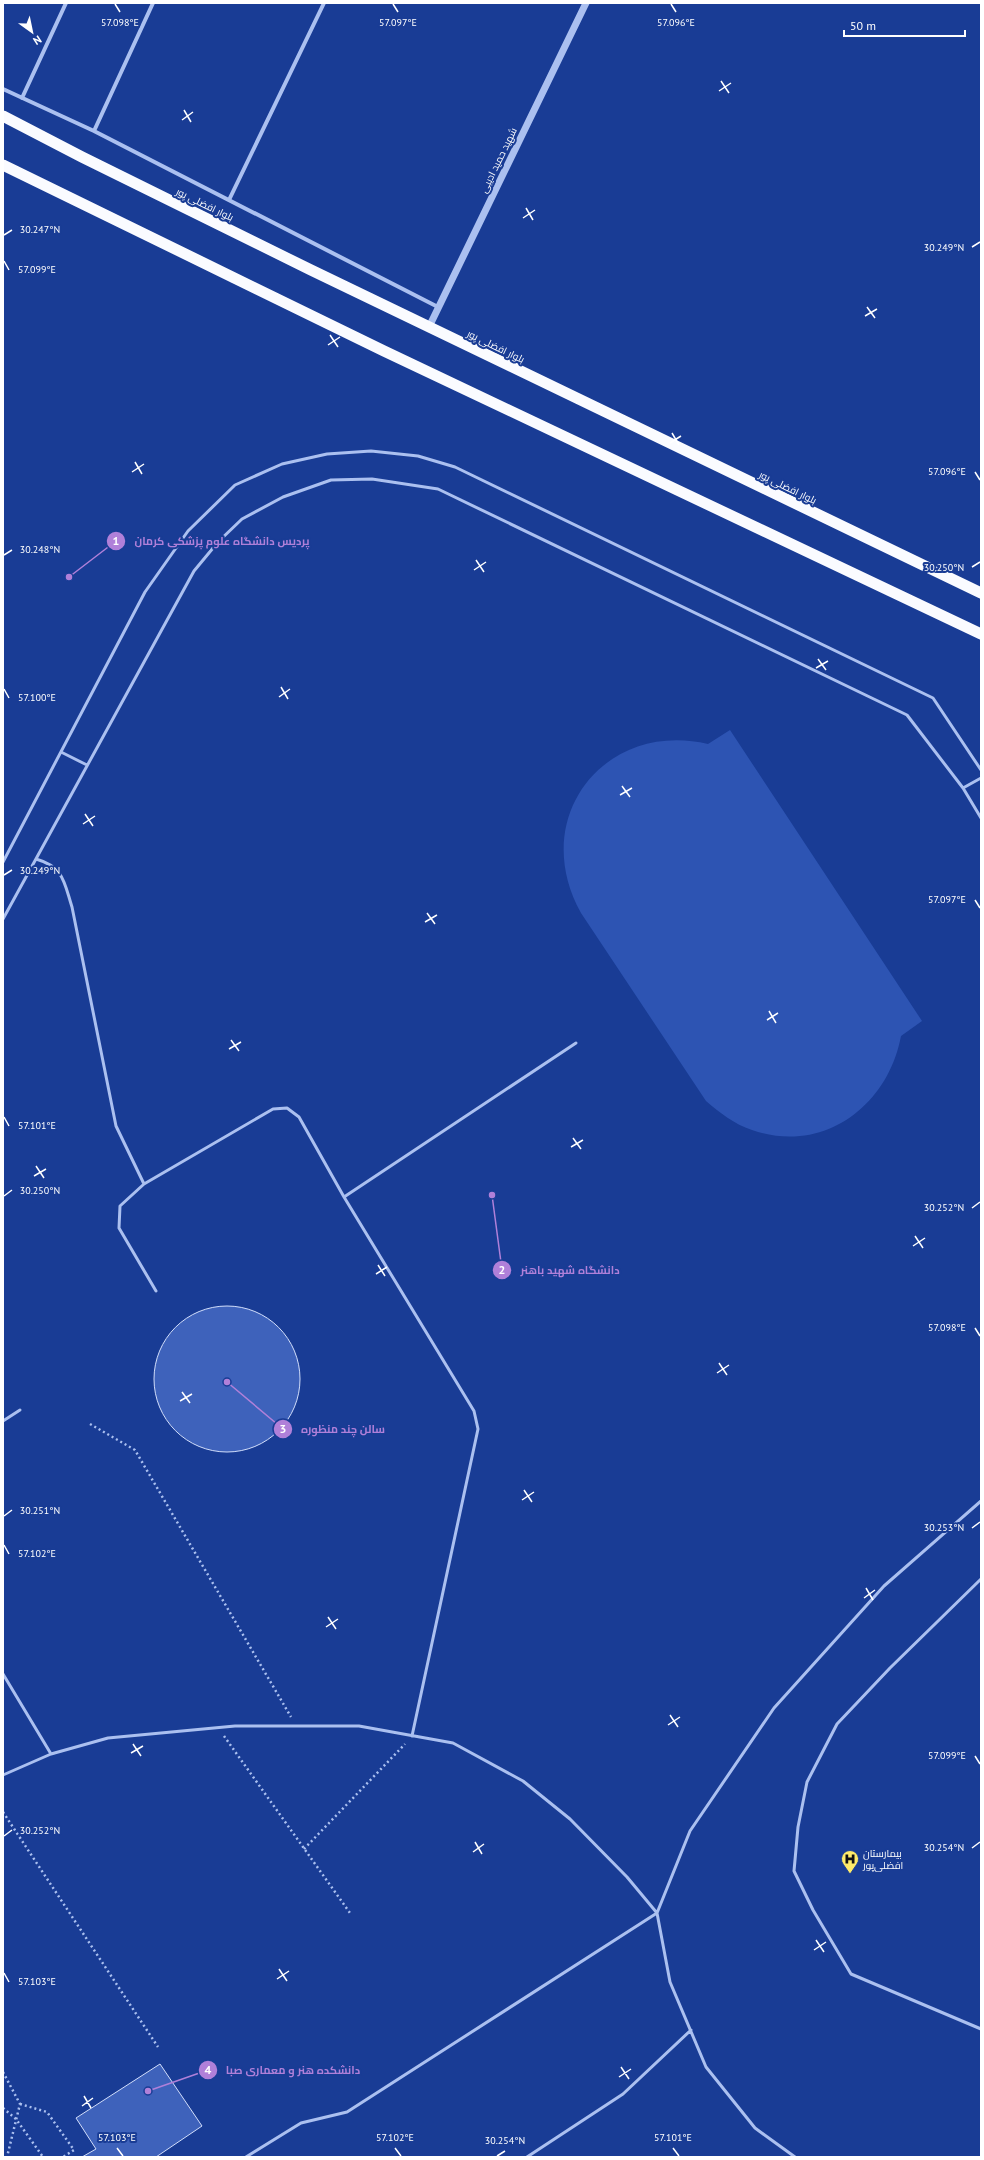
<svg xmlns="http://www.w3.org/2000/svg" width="984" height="2160" font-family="'PT Sans',Cairo,sans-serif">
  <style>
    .green { fill: #2d54b3 }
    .building { fill: #3e62bb; stroke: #d2defb }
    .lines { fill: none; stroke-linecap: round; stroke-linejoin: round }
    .path { stroke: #abc0f0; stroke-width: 2.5; stroke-dasharray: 2 3; stroke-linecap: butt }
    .service { stroke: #abc0f0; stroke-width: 3 }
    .minor { stroke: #abc0f0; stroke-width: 4 }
    .tertiary { stroke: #abc0f0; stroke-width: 7 }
    .trunk { stroke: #fafbff; stroke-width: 11 }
    .ticks { fill: none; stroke: #fff; stroke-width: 1.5 }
    .labels { text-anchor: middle; stroke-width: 4; stroke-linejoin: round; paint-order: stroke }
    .street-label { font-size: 10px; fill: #fff; stroke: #193c95 }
    .poi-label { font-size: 10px; fill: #fff; stroke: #193c95; text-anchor: start }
    .ticks-label { font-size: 10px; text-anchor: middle; fill: #fff; stroke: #193c95; stroke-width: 4; stroke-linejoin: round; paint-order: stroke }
    .leader { fill: none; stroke: #b080d9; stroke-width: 1.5 }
    .callout-dot { fill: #b080d9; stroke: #193c95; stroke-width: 1.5 }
    .mark-label { font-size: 12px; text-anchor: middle; font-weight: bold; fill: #fff }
    .callout-label { font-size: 11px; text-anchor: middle; font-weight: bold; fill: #b080d9; stroke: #193c95; stroke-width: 4; stroke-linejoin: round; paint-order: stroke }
  </style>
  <rect width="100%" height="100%" fill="#193c95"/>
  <path class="green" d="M730,730L922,1021L901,1036C888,1106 823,1155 752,1130C734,1124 720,1113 706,1101L581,913C528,818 604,720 708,744Z"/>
  <path class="building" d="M154 1379a73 73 0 1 1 146 0a73 73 0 1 1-146 0Z
    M160,2064L202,2126L156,2157H82L96,2149L76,2118Z"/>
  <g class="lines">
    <path class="path" d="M90,1424L135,1450L291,1717
      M224,1736L350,1913
      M3,1812L158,2047
      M304,1849L405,1744
      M3,2072L20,2104L7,2157
      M20,2104L47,2112L74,2150L63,2157
      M3,2108L16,2119L43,2157"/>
    <path class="service" d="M61,752L87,765
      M981,778L963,788L981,818
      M36,859C64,867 64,882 72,907L116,1126L144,1184
      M3,862L145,592L188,531L235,485L282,464L327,454L371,451L418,456L455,467L933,698L981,770
      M3,919L194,571L218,542L242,519L283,497L331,480L372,479L438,489L907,715L963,788
      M344,1197L576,1043
      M156,1291L119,1228L120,1206L144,1184L273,1109L287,1108L299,1117L344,1197L474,1411L478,1429L412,1736
      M3,1421L20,1410
      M981,1579L890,1668L837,1724L807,1782L798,1827L794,1871L813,1910L851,1974L981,2029
      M3,1674L51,1754
      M3,1775L51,1754L108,1738L235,1726H359L453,1743L523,1781L570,1819L627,1877L657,1913L347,2112L301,2123L246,2157
      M527,2157L623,2094L691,2030
      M795,2157L755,2128L706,2067L670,1982L657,1913L690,1831L774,1708L884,1586L981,1501"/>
    <path class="minor" d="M3,89L94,131L438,307
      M22,98L66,3
      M94,131L153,3
      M229,200L324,3"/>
    <path class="tertiary" d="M429,327L586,3"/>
    <path class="trunk" d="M3,116L82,157L311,270L981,593
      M3,165L384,351L981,634"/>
  </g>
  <path class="ticks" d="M115,4L120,12M393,4L398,12M671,4L676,12M721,81L729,93M719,91L731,83M184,110L191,122M182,120L193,112M526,208L533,220M523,218L535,210M4,235L12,230M972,247L980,242M4,261L9,270M867,307L875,318M865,316L877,309M330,335L338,347M328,345L340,337M672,433L679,445M670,443L681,436M135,462L142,474M132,472L144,464M975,472L980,480M4,555L12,550M476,560L484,572M972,567L980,562M474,570L486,562M818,659L826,670M816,668L828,661M281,687L288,699M4,689L9,698M279,697L290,689M622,786L630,797M620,795L632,788M85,814L93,826M83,824L95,816M4,875L12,870M975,900L980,908M427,913L435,924M425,922L437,915M769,1011L776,1023M767,1020L778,1013M231,1040L239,1051M229,1049L241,1042M4,1117L9,1126M573,1138L581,1149M571,1147L583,1140M36,1166L44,1178M34,1176L46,1169M4,1196L12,1190M972,1208L980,1202M915,1236L923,1248M913,1246L925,1238M378,1265L385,1276M376,1274L387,1267M975,1328L980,1336M719,1363L727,1375M717,1373L729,1365M182,1392L190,1403M180,1401L192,1394M524,1490L532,1502M522,1500L534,1492M4,1516L12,1510M972,1528L980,1522M4,1545L9,1554M866,1588L873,1600M864,1598L875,1590M328,1617L336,1629M326,1627L338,1619M670,1715L678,1727M668,1725L680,1717M133,1744L141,1756M131,1753L143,1746M975,1756L980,1764M4,1836L12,1830M475,1842L482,1854M972,1848L980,1842M473,1852L484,1844M816,1940L824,1952M814,1950L826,1942M279,1969L287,1981M4,1973L9,1982M277,1979L289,1971M621,2067L629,2079M619,2077L631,2069M84,2096L91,2108M82,2106L93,2098M117,2148L123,2156M395,2148L401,2156M673,2148L679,2156M497,2156L505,2151"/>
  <defs>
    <symbol id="hospital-pin" viewBox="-11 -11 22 30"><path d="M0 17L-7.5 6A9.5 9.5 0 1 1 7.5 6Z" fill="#ffeb6a" stroke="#193c95"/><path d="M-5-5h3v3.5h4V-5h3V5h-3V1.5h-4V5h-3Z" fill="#111"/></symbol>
  </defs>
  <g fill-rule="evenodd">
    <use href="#hospital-pin" x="840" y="1849" width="20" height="27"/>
  </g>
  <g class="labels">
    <g class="street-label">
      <text transform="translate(498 160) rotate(-64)" y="4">شهید حمید ادیبی</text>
      <text transform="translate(205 204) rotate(26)" y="4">بلوار افضلی پور</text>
      <text transform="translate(496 346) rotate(26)" y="4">بلوار افضلی پور</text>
      <text transform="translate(788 487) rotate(26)" y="4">بلوار افضلی پور</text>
    </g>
    <g class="poi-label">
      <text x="863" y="1857">بیمارستان<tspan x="863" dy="12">افضلی‌پور</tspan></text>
    </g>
  </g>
  <g class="ticks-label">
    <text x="120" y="26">57.098°E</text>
    <text x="398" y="26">57.097°E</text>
    <text x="676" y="26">57.096°E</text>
    <text x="40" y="233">30.247°N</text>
    <text x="944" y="251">30.249°N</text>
    <text x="37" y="273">57.099°E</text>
    <text x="947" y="475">57.096°E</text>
    <text x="40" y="553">30.248°N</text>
    <text x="944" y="571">30.250°N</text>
    <text x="37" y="701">57.100°E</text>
    <text x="40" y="874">30.249°N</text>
    <text x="947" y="903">57.097°E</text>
    <text x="37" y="1129">57.101°E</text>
    <text x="40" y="1194">30.250°N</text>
    <text x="944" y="1211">30.252°N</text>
    <text x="947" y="1331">57.098°E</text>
    <text x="40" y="1514">30.251°N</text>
    <text x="944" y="1531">30.253°N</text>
    <text x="37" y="1557">57.102°E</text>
    <text x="947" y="1759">57.099°E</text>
    <text x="40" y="1834">30.252°N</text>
    <text x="944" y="1851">30.254°N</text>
    <text x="37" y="1985">57.103°E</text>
    <text x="117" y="2141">57.103°E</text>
    <text x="395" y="2141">57.102°E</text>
    <text x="673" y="2141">57.101°E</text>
    <text x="505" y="2144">30.254°N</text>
  </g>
  <path class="leader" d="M69 577L116 541M492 1195L502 1270M227 1382L283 1429M148 2091L208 2070"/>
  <g class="callout-dot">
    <circle cx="69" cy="577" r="4"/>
    <circle cx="492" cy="1195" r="4"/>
    <circle cx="227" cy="1382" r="4"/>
    <circle cx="148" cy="2091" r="4"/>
    <circle cx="116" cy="541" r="10"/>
    <circle cx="502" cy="1270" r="10"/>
    <circle cx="283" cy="1429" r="10"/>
    <circle cx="208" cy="2070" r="10"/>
  </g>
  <g class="mark-label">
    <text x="116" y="545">1</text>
    <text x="502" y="1274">2</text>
    <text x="283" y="1433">3</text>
    <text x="208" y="2074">4</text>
  </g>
  <g class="callout-label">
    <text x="222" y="545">پردیس دانشگاه علوم پزشکی کرمان</text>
    <text x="570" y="1274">دانشگاه شهید باهنر</text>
    <text x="343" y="1433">سالن چند منظوره</text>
    <text x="293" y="2074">دانشکده هنر و معماری صبا</text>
  </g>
  <rect width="984" height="2160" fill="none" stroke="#ffffff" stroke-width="8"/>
  <g transform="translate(32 32) rotate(147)" stroke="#193c95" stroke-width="3" paint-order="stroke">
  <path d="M0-3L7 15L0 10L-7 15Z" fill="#ffffff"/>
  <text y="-6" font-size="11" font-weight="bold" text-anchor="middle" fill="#ffffff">N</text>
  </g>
  <path d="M844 30v6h121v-6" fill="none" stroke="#ffffff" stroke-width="2"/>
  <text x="850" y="30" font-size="12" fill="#ffffff" stroke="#193c95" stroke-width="3" paint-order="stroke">50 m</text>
</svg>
